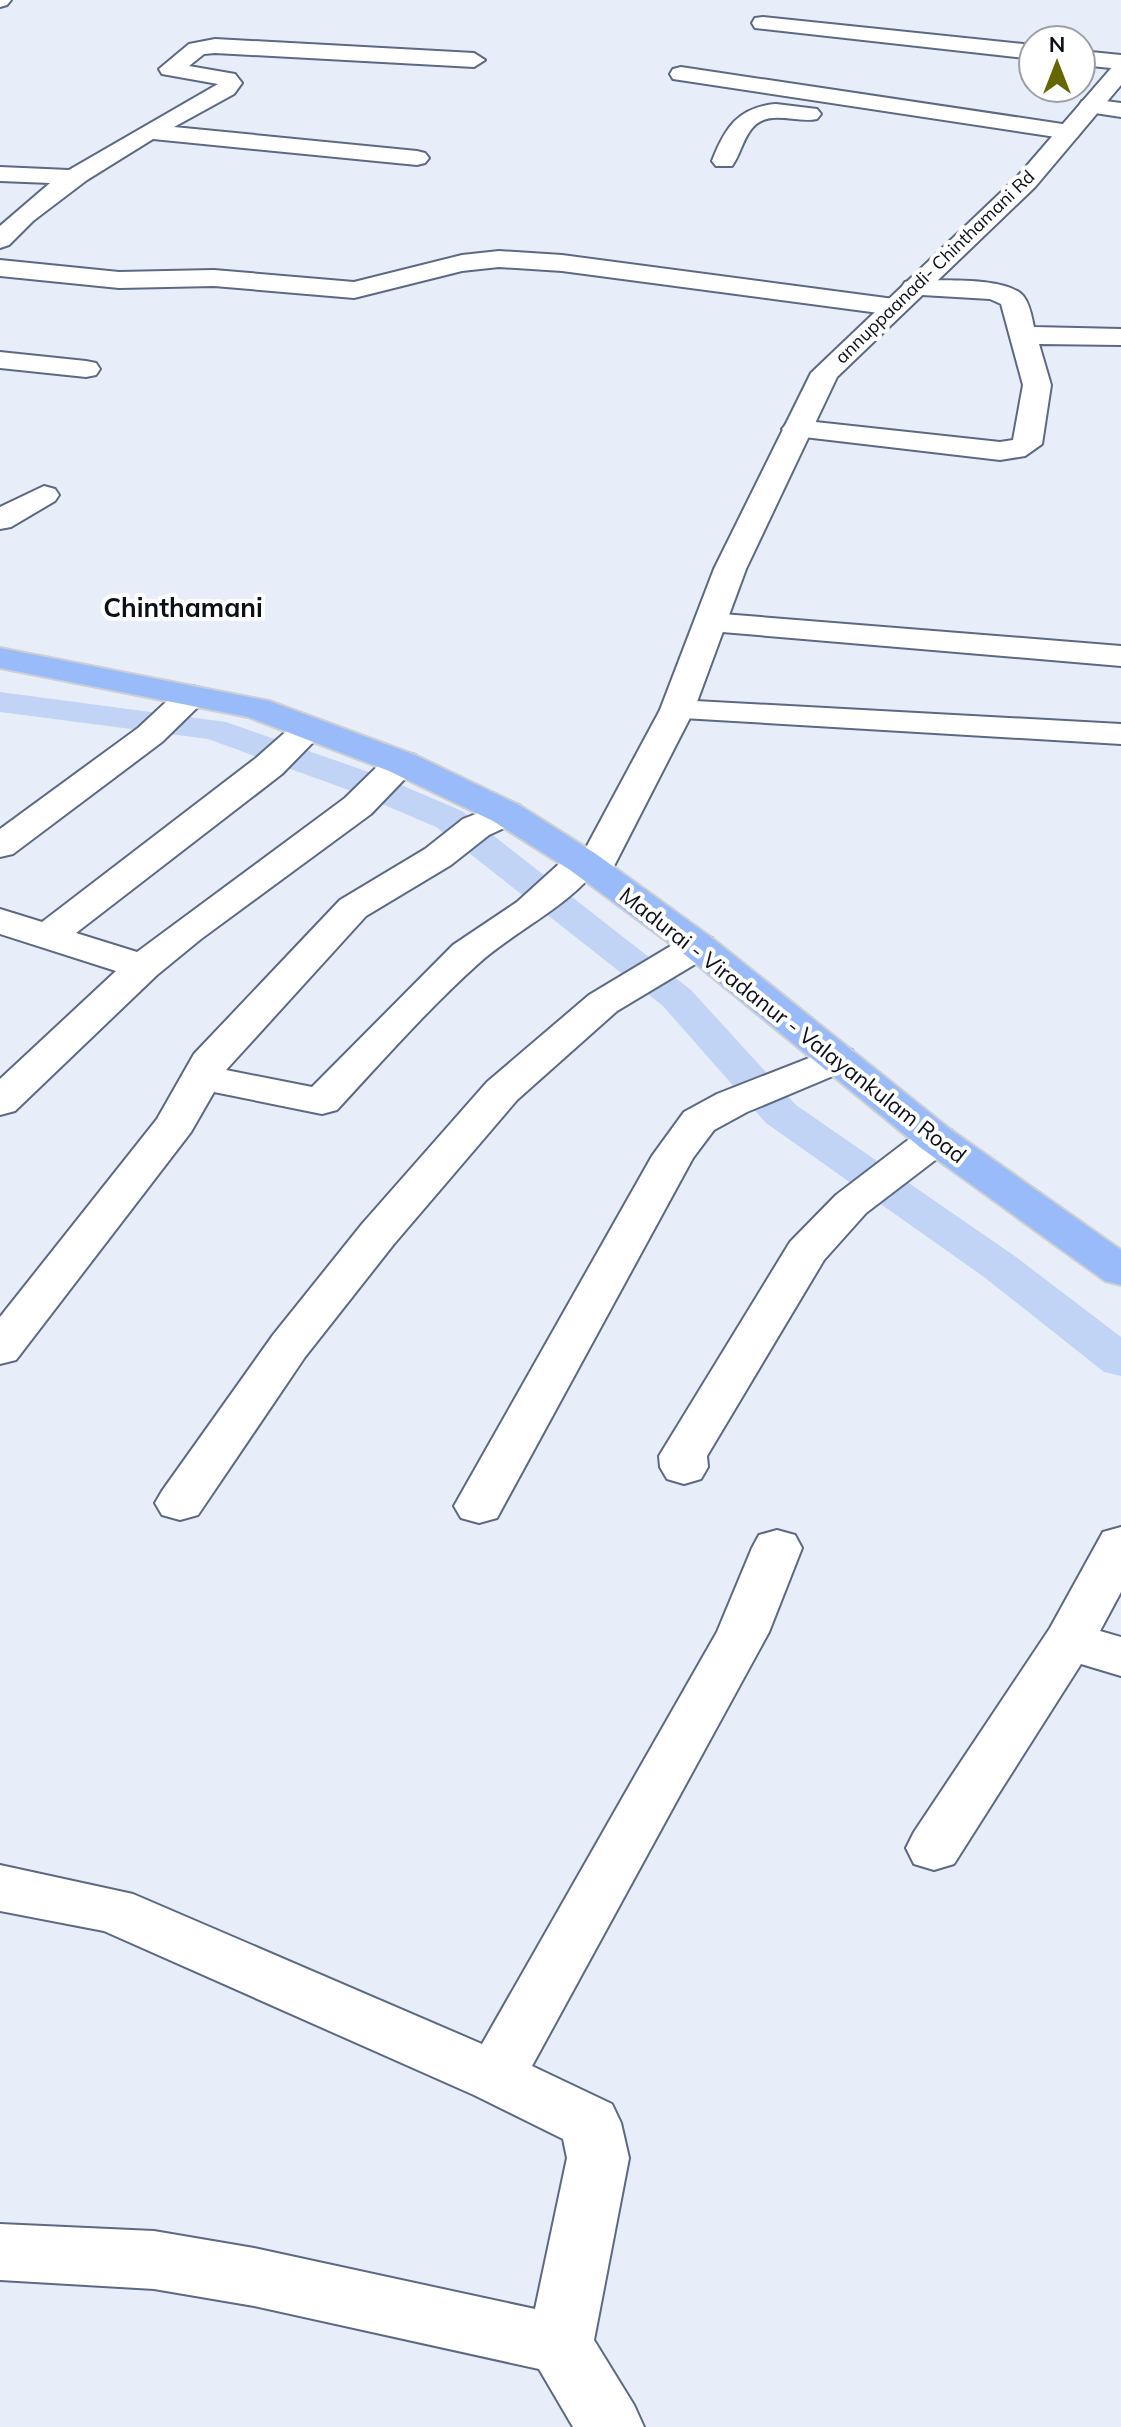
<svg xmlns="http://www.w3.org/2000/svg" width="1121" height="2427" font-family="Mulish,sans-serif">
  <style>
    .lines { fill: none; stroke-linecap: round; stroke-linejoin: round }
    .canal { fill: #c2d4f5; fill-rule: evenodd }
    .minor-casing { stroke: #5b6983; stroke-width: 4 }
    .tertiary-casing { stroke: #5b6983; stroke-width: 4 }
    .primary-casing { stroke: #cecfd1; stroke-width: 4 }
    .minor { fill: #fff; fill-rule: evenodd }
    .tertiary { fill: #fff; fill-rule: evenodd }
    .primary { fill: #9abbfa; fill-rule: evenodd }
    .labels { text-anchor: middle; stroke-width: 8; stroke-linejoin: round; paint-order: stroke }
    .far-street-label { font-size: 18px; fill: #0b101a; stroke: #fff }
    .street-label { font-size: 22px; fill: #0b101a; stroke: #fff }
    .far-district-label { font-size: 26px; font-weight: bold; fill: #0b101a; stroke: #fff }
  </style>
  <rect width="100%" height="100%" fill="#e7eefa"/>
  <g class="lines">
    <path class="canal" d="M0,692L226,722L380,776L462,811L691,990L796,1105L1016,1257L1121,1337V1376L1104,1372L984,1277L766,1123L663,1006L436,827L354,792L208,739L0,712Z"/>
    <defs>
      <path id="minor" d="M0,0H11L7,5L0,7Z
        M763,17L1033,45V59L755,28L752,23L755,18Z
        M215,39L474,53L485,60L474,67L215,53L204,54L189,66L235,74L242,83L234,94L174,127L417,151L425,153L429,158L425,163L417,165L153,139L87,180L33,221L9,245L0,248V226L50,183L0,181V167L69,170L218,84L162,74L159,69L189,44Z
        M1081,51L1121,55V69L1081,65Z
        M681,67L1069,125L1077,127L1081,132L1077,137L1069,139L673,79L670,74L673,69Z
        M1090,99L1121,103V117L1082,111L1079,106L1082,101Z
        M776,104L817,109L821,114L817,119C795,124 766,107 750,131C742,142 740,155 732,166H716L712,161C725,128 738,107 776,104Z
        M499,251L562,255L894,299L903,301L907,307L903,313L894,315L562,271L499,267L462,271L354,298L214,286L119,288L0,276V260L119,272L214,270L354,282L462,255Z
        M914,280C939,281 1009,276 1024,297C1030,305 1032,318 1034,327L1121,329V345L1039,344L1051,385L1042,444L1025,456L1000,460L787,435L782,429L787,423L797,420L1000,442L1013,440L1023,385L1001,304L990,299L905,294L901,288L905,282Z
        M0,352L86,361L96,363L100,369L96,375L86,377L0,368Z
        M44,486L55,489L59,495L55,501L11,527L0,529V507Z
        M710,613L1121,646V666L698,630L694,623L698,616Z
        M192,686L204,689L209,696L162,742L13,854L0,857V829L138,728L180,689Z
        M677,700L1121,724V744L665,717L660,710L665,703Z
        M310,718L322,721L327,728L282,774L76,933L137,952L345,798L389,755L402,752L415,755L420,763L371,814L201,939L157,975L15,1111L0,1115V1079L116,971L0,934V909L42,922L256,758L298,721Z
        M506,802L519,805L524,813L519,821L489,835L451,865L366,916L226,1070L312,1087L453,945L517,902L570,854L583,851L596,854L602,862C570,907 518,928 478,964C428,1009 383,1060 337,1110L322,1114L214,1092L191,1132L16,1360L0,1364V1317L157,1119L194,1054L340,900L425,849L463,819Z
        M698,934L712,938L717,946L712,954L617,1011L517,1100L394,1244L305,1357L198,1515L180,1520L162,1515L155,1503L162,1491L273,1335L362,1224L487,1082L589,995L684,938Z
        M837,1047L852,1050L858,1059L852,1068L747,1112L714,1130L693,1158L497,1518L479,1523L461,1518L454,1506L652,1156L684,1112L717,1094Z
        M936,1126L951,1130L957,1139L951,1148L866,1213L824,1260L707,1456L708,1467L701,1479L684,1484L667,1479L660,1467L659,1456L790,1242L836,1195L921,1130Z
        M1121,1527V1592L1100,1631L1121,1637V1676L1081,1664L954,1864L934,1870L914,1864L906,1848L914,1832L1050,1628L1103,1532Z
        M777,1530L795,1535L802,1548L769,1632L532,2066L612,2104L621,2123L629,2158L594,2340L634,2405L644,2427H573L539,2369L254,2306L154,2289L0,2280V2224L154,2231L254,2248L535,2309L567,2158L563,2139L474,2095L104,1931L0,1911V1865L133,1894L482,2044L717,1632L752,1548L759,1535Z"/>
      <path id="tertiary" d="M1121,64V85L1035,187L837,377L746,569L694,710L612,870L606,878L593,881L580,878L574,870L660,710L714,569L811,373L1017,177L1113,66Z"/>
      <path id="primary" d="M0,648L269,701L415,755L519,805L596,854L712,938L951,1130L1121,1250V1285L1105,1281L921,1148L684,954L570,870L493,821L389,771L248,717L0,668Z"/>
    </defs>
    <use href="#minor" class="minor-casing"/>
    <use href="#tertiary" class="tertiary-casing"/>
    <use href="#primary" class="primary-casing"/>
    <use href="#minor" class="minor"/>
    <use href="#tertiary" class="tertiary"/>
    <use href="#primary" class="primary"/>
  </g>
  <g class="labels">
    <g class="far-street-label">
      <text transform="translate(935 267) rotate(-44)" y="6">annuppaanadi- Chinthamani Rd</text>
    </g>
    <g class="street-label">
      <text transform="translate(793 1025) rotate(38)" y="8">Madurai - Viradanur - Valayankulam Road</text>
    </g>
    <g class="far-district-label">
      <text x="183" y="617">Chinthamani</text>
    </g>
  </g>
  <g transform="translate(1057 64)"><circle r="38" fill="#ffffff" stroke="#9d9fa3" stroke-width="2"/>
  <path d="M0-6L14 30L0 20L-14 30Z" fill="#636601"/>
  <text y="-12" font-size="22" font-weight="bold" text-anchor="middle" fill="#0b101a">N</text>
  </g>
</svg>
